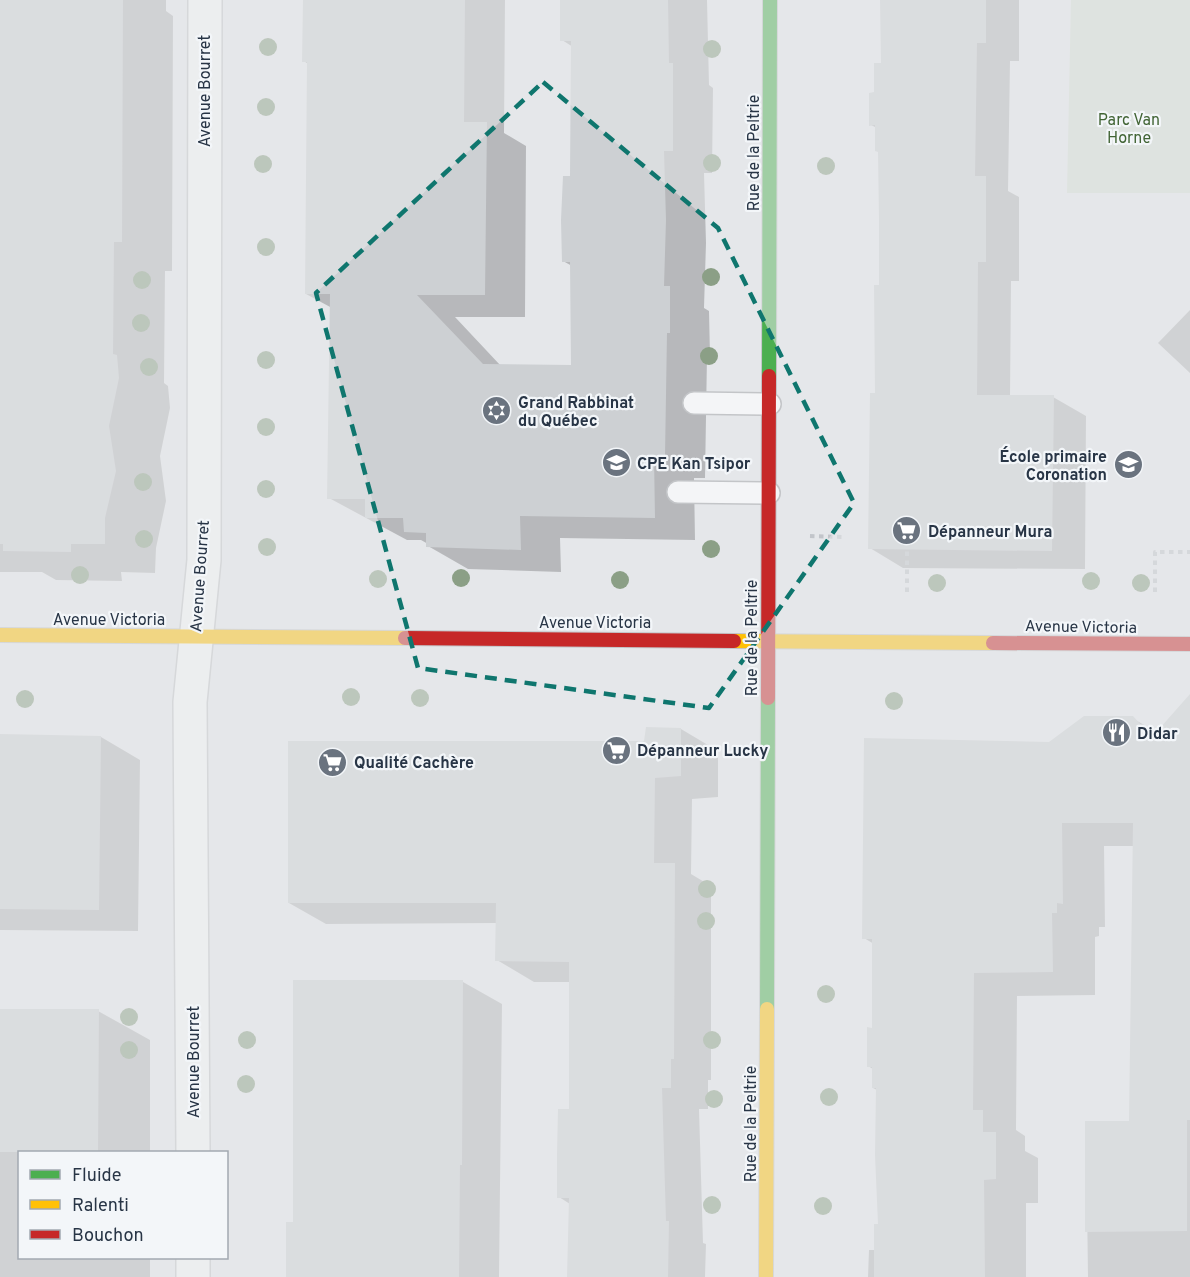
<svg xmlns="http://www.w3.org/2000/svg" width="1190" height="1277" font-family="Overpass,sans-serif">
  <style>
    .green { fill: #d6ded5 }
    .shadow { fill: #0003 }
    .building { fill: #cdd0d3 }
    .lines { fill: none; stroke-linecap: round; stroke-linejoin: round }
    .lane-casing { stroke: #c3c5c8; stroke-width: 24 }
    .street-casing { stroke: #c3c5c8; stroke-width: 36 }
    .fast-casing { stroke: #c3c5c8; stroke-width: 16 }
    .slow-casing { stroke: #c3c5c8; stroke-width: 16 }
    .jam-casing { stroke: #c3c5c8; stroke-width: 16 }
    .path { stroke: #c2c5ca; stroke-width: 4; stroke-dasharray: 4.5 4.5; stroke-linecap: butt }
    .lane { stroke: #f4f5f7; stroke-width: 21 }
    .street { stroke: #f4f5f7; stroke-width: 33 }
    .fast { stroke: #4caf50; stroke-width: 14 }
    .slow { stroke: #ffc107; stroke-width: 14 }
    .jam { stroke: #c62828; stroke-width: 14 }
    .tree { fill: #8b9f86 }
    .marked { fill: none; stroke: #0f766e; stroke-width: 4.5; stroke-dasharray: 12 8; stroke-linejoin: round }
    .labels { text-anchor: middle; stroke-width: 4.5; stroke-linejoin: round; paint-order: stroke }
    .street-label { font-size: 16px; fill: #283546; stroke: #f3f6f9 }
    .park-label { font-size: 16px; fill: #416434; stroke: #f3f6f9 }
    .poi-label { font-size: 16px; font-weight: bold; fill: #283546; stroke: #f3f6f9; text-anchor: start }
  </style>
  <rect width="100%" height="100%" fill="#e5e7ea"/>
  <path class="green" d="M1071,0H1190V193H1067Z"/>
  <path class="shadow" d="M0,0H166V11L173,16L172,271H165L164,383L168,386L170,408L160,456L166,501L156,548L155,573L121,572L122,581L56,580L42,572H0Z
    M304,0H505L504,133L526,146L525,317H455L501,366L573,367L572,266L563,261L571,177L573,47L562,40L561,0H707L709,85L713,88L712,173H704L706,243L704,308L709,311L710,356H707L705,478H694L695,540L560,538L561,572L468,569L428,546V544L421,540H407L329,498L332,308L306,294L308,64L304,61Z
    M883,0H1019V61H1010L1008,191L1019,197V281H1011L1010,397H1053L1086,416L1085,569L903,568L870,548L881,287L879,152L877,128L871,125L882,64Z
    M1190,310V373L1158,343Z
    M1132,718L1158,733L1190,719V1277H1088L1086,1122H1131L1134,846H1104L1105,927H1099V936L1095,937V995L1017,996L1016,1130L1025,1136V1151L1038,1158V1203H1026V1277H868L869,1250H876L880,1225L877,1090L873,1088V1069L868,1066L873,1029L874,944L864,938L1050,744Z
    M681,729L718,751V797L692,799L691,874L711,886V1080H708V1109H699L703,1243L706,1244L705,1277H569L570,1204L559,1197L570,1110L571,982H534L497,960V923L326,924L289,903L645,742Z
    M0,736L101,737L140,760L138,931L0,930Z
    M463,982L502,1004L499,1277H288L294,1223Z
    M0,1011H98L150,1040V1152H20V1258H150V1277H0Z"/>
  <path class="building" d="M0,0H123L122,242H114L113,354L117,355L119,378L109,426L116,471L105,518V544H71V552L3,551V544H0Z
    M303,0H465L464,122H487L485,295H417L483,364L571,365L570,262H562L561,220L563,176H570L571,41H560V0H668L669,63H673V151H664L666,220L664,286H670V333H667L665,456H654L655,518L520,516L521,550L426,547V533L404,532L403,518H365V499H327L330,294H305L307,62H302Z
    M880,0H986V43H977L975,176H986V262H978L977,395H1054L1052,551L868,549L870,393H875L874,285H879V219L878,152L875,151V125L869,126V93L874,92V63H881Z
    M1190,694V1120H1187V1231L1085,1232V1121H1129L1133,823H1062L1063,904L1057,903V913H1052L1053,972L974,973L973,1110H983V1132H996V1179L984,1180L985,1277H874V1224H878L875,1155L876,1088H872V1067H867V1027L872,1028V939H862L864,738L1049,742L1084,716H1133L1152,737Z
    M646,727L681,728V776L655,778L654,863H675L674,1059H671V1088H662L666,1221H669L668,1277H567L569,1198H557V1154L558,1109H569V962L495,961L496,903H288V741H644Z
    M0,734L101,736L99,910L0,909Z
    M293,980H463L462,1165H460L459,1277H286V1222H293Z
    M0,1009H99L98,1152H0Z"/>
  <g class="lines">
    <defs>
      <path id="lane" d="M694,403L770,404
        M678,492L769,493"/>
      <path id="street" d="M193,1152L190,702L204,560L205,0
        M193,1258V1277"/>
      <path id="fast" d="M769,376L770,0
        M767,1009L768,698"/>
      <path id="slow" d="M0,635L405,638
        M734,641L993,643
        M766,1277L767,1009"/>
      <path id="jam" d="M405,638L734,641
        M993,643L1190,644
        M768,698L769,376"/>
    </defs>
    <use href="#lane" class="lane-casing"/>
    <use href="#street" class="street-casing"/>
    <use href="#fast" class="fast-casing"/>
    <use href="#slow" class="slow-casing"/>
    <use href="#jam" class="jam-casing"/>
    <path class="path" d="M810,536L843,537
      M907,592V549
      M1155,592V552H1190"/>
    <use href="#lane" class="lane"/>
    <use href="#street" class="street"/>
    <use href="#fast" class="fast"/>
    <use href="#slow" class="slow"/>
    <use href="#jam" class="jam"/>
  </g>
  <g class="tree">
    <circle cx="268" cy="47" r="9"/>
    <circle cx="712" cy="49" r="9"/>
    <circle cx="266" cy="107" r="9"/>
    <circle cx="712" cy="163" r="9"/>
    <circle cx="263" cy="164" r="9"/>
    <circle cx="826" cy="166" r="9"/>
    <circle cx="266" cy="247" r="9"/>
    <circle cx="711" cy="277" r="9"/>
    <circle cx="142" cy="280" r="9"/>
    <circle cx="141" cy="323" r="9"/>
    <circle cx="709" cy="356" r="9"/>
    <circle cx="266" cy="360" r="9"/>
    <circle cx="149" cy="367" r="9"/>
    <circle cx="266" cy="427" r="9"/>
    <circle cx="143" cy="482" r="9"/>
    <circle cx="266" cy="489" r="9"/>
    <circle cx="144" cy="539" r="9"/>
    <circle cx="267" cy="547" r="9"/>
    <circle cx="711" cy="549" r="9"/>
    <circle cx="80" cy="575" r="9"/>
    <circle cx="461" cy="578" r="9"/>
    <circle cx="378" cy="579" r="9"/>
    <circle cx="620" cy="580" r="9"/>
    <circle cx="1091" cy="581" r="9"/>
    <circle cx="937" cy="583" r="9"/>
    <circle cx="1141" cy="583" r="9"/>
    <circle cx="351" cy="697" r="9"/>
    <circle cx="420" cy="698" r="9"/>
    <circle cx="25" cy="699" r="9"/>
    <circle cx="894" cy="701" r="9"/>
    <circle cx="707" cy="889" r="9"/>
    <circle cx="706" cy="921" r="9"/>
    <circle cx="826" cy="994" r="9"/>
    <circle cx="129" cy="1017" r="9"/>
    <circle cx="247" cy="1040" r="9"/>
    <circle cx="712" cy="1040" r="9"/>
    <circle cx="129" cy="1050" r="9"/>
    <circle cx="246" cy="1084" r="9"/>
    <circle cx="829" cy="1097" r="9"/>
    <circle cx="714" cy="1099" r="9"/>
    <circle cx="712" cy="1205" r="9"/>
    <circle cx="823" cy="1206" r="9"/>
  </g>
  <path d="M0 0H1190V1277H0ZM543,82L718,228L854,503L709,708L418,668L316,293Z" fill="#e5e7ea" fill-opacity=".55" fill-rule="evenodd"/>
  <path class="marked" d="M543,82L718,228L854,503L709,708L418,668L316,293Z"/>
  <defs>
    <symbol id="synagogue-disc" viewBox="-11 -11 22 22"><circle r="9.5" fill="#6a737f" stroke="#f3f6f9"/><path d="M0-6.5L5.6 3.2H-5.6ZM0 6.5L5.6-3.2H-5.6Z" fill="#fff"/></symbol>
    <symbol id="school-disc" viewBox="-11 -11 22 22"><circle r="9.5" fill="#6a737f" stroke="#f3f6f9"/><path d="M0-5L7-2L0 1L-7-2ZM-4 1L0 2.5L4 1V4Q0 6-4 4Z" fill="#fff"/></symbol>
    <symbol id="supermarket-disc" viewBox="-11 -11 22 22"><circle r="9.5" fill="#6a737f" stroke="#f3f6f9"/><path d="M-6-5.5h2.5l.6 2H6L4.5 2H-2.5L-4.4-4H-6ZM-1.5 3.2a1.3 1.3 0 1 0 .1 0ZM3 3.2a1.3 1.3 0 1 0 .1 0Z" fill="#fff"/></symbol>
    <symbol id="restaurant-disc" viewBox="-11 -11 22 22"><circle r="9.5" fill="#6a737f" stroke="#f3f6f9"/><path d="M-5-6h1v4h1v-4h1v4h1v-4h1v5L-1.5 .5V6h-2V.5L-5-1ZM5-6V6H3V1.5H1.5Q1.5-4 5-6Z" fill="#fff"/></symbol>
  </defs>
  <g fill-rule="evenodd">
    <use href="#synagogue-disc" x="480" y="394" width="33" height="33"/>
    <use href="#school-disc" x="600" y="446" width="33" height="33"/>
    <use href="#school-disc" x="1112" y="448" width="33" height="33"/>
    <use href="#supermarket-disc" x="890" y="514" width="33" height="33"/>
    <use href="#restaurant-disc" x="1100" y="716" width="33" height="33"/>
    <use href="#supermarket-disc" x="600" y="734" width="33" height="33"/>
    <use href="#supermarket-disc" x="316" y="746" width="33" height="33"/>
  </g>
  <g class="labels">
    <g class="street-label">
      <text transform="translate(204 91) rotate(-90)" y="6">Avenue Bourret</text>
      <text transform="translate(753 153) rotate(-90)" y="6">Rue de la Peltrie</text>
      <text transform="translate(199 576) rotate(-86)" y="6">Avenue Bourret</text>
      <text x="109" y="625">Avenue Victoria</text>
      <text x="595" y="628">Avenue Victoria</text>
      <text transform="translate(1081 626) rotate(1)" y="6">Avenue Victoria</text>
      <text transform="translate(751 638) rotate(-90)" y="6">Rue de la Peltrie</text>
      <text transform="translate(193 1062) rotate(-90)" y="6">Avenue Bourret</text>
      <text transform="translate(750 1124) rotate(-90)" y="6">Rue de la Peltrie</text>
    </g>
    <g class="park-label">
      <text x="1129" y="125">Parc Van<tspan x="1129" dy="18">Horne</tspan></text>
    </g>
    <g class="poi-label">
      <text x="518" y="408">Grand Rabbinat<tspan x="518" dy="18">du Québec</tspan></text>
      <text x="1107" y="462" text-anchor="end">École primaire<tspan x="1107" dy="18">Coronation</tspan></text>
      <text x="637" y="469">CPE Kan Tsipor</text>
      <text x="928" y="537">Dépanneur Mura</text>
      <text x="1137" y="739">Didar</text>
      <text x="637" y="756">Dépanneur Lucky</text>
      <text x="354" y="768">Qualité Cachère</text>
    </g>
  </g>
  <rect x="18" y="1151" width="210" height="108" fill="#f3f6f9" stroke="#a2a9b1" stroke-width="1.5"/>
  <rect x="30" y="1170" width="30" height="9" fill="#4caf50" stroke="#a2a9b1" stroke-width="1.5"/>
  <text x="72" y="1181" font-size="18" fill="#283546">Fluide</text>
  <rect x="30" y="1200" width="30" height="9" fill="#ffc107" stroke="#a2a9b1" stroke-width="1.5"/>
  <text x="72" y="1211" font-size="18" fill="#283546">Ralenti</text>
  <rect x="30" y="1230" width="30" height="9" fill="#c62828" stroke="#a2a9b1" stroke-width="1.5"/>
  <text x="72" y="1241" font-size="18" fill="#283546">Bouchon</text>
</svg>
